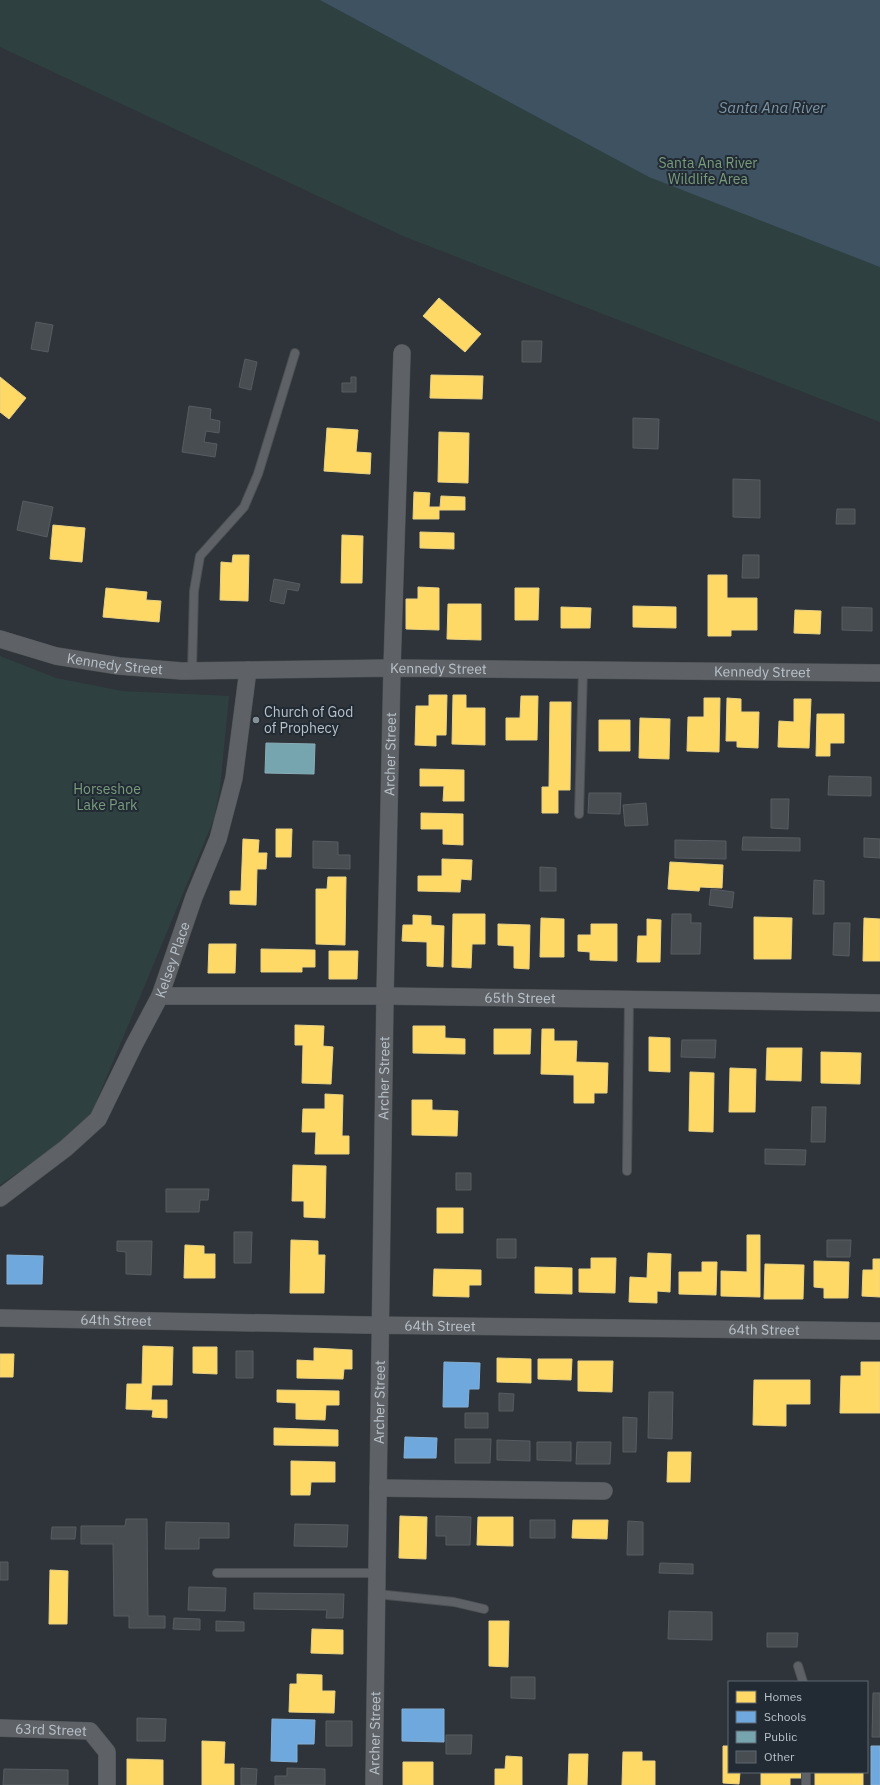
<svg xmlns="http://www.w3.org/2000/svg" width="880" height="1785" font-family="'IBM Plex Sans',sans-serif">
  <style>
    .green { fill: #2e4140 }
    .water { fill: #3f5261 }
    .homes { fill: #ffd966; stroke: #ead284 }
    .schools { fill: #6fa8dc; stroke: #85b0d6 }
    .public { fill: #76a5af; stroke: #8aadb7 }
    .building { fill: #474d51; stroke: #565c61 }
    .lines { fill: none; stroke-linecap: round; stroke-linejoin: round }
    .lane-casing { stroke: #4c5054; stroke-width: 10 }
    .street-casing { stroke: #4c5054; stroke-width: 18 }
    .lane { stroke: #5e6267; stroke-width: 8 }
    .street { stroke: #5e6267; stroke-width: 17 }
    .poi-dot { fill: #889097; stroke: #222b34; stroke-width: 1.5 }
    .labels { text-anchor: middle; stroke-width: 4; stroke-linejoin: round; paint-order: stroke }
    .park-label { font-size: 14px; fill: #7a9c7e; stroke: #222b34 }
    .street-label { font-size: 14px; fill: #b9c1c9; stroke: #222b34 }
    .poi-label { font-size: 14px; fill: #b9c1c9; stroke: #222b34; text-anchor: start }
    .water-label { font-size: 15px; font-style: italic; fill: #7e96a8; stroke: #222b34 }
  </style>
  <rect width="100%" height="100%" fill="#2e3439"/>
  <path class="green" d="M0,0H880V422L403,236L0,47Z
    M0,656L56,678L122,691L229,696L220,788L214,819L92,1112L52,1149L0,1185Z"/>
  <path class="water" d="M320,0H880V267L649,177Z"/>
  <path class="homes" d="M439,298L481,334L465,352L423,316Z
    M431,375L483,376L482,399L430,398Z
    M0,377L26,398L9,419L0,412Z
    M327,428L358,430L356,452L371,453L370,474L324,471Z
    M439,432L469,433L468,483L438,482Z
    M414,492L430,493L429,507H440L441,496L465,497V510H439V519H413Z
    M53,525L85,528L82,562L50,559Z
    M420,532L454,533V549L420,548Z
    M342,535L363,536L362,583H341Z
    M233,555H249L248,601L220,600L221,562L232,563Z
    M708,575H727V598H757V630H731V636H708Z
    M418,587L439,588V630L406,629V599H418Z
    M106,588L147,592L146,600L161,601L159,622L103,617Z
    M515,588H539L538,620H515Z
    M448,604H481V640L447,639Z
    M633,606L676,607V628L633,627Z
    M561,607L591,608L590,628H561Z
    M795,610L821,611L820,634L794,633Z
    M429,695H447L446,735H436V746L415,745L416,706H429Z
    M453,695H466V708H485V745L452,744Z
    M521,696H538L537,740H506V718H520Z
    M704,698H720L719,752L687,751L688,717H704Z
    M727,698L741,699V712H759L758,748L737,747V741H726Z
    M794,699H811L809,748L778,747L779,721L794,722Z
    M550,702H571L570,790H558V813H542V787H549Z
    M817,714H844V743H830V756H816Z
    M640,718L670,719L669,759L639,758Z
    M599,720H630V751H599Z
    M420,769L464,770V801H443L444,786H420Z
    M421,813L463,814V845L443,844V829H421Z
    M276,829H292L291,857H276Z
    M243,839L259,840L258,853H267L266,869H257L256,905L230,904V891H241Z
    M442,859L472,860L471,880L461,879L460,892L418,891V876H442Z
    M670,862L723,865L722,888L700,887L699,891L668,889Z
    M328,877H346L345,945L316,944V889H327Z
    M453,914H485V944H472L471,968L452,967Z
    M413,915L431,916V925L444,926L443,967L427,966V942L402,941L403,925H413Z
    M754,917L792,918L791,959H754Z
    M541,918L564,919V957H540Z
    M864,918L880,919V961H863Z
    M647,919L661,920L660,962H637L638,936H647Z
    M498,924L530,925L529,969L514,968V946L498,945Z
    M591,924H617V961L590,960V952L578,951V935H591Z
    M209,944H236L235,973H208Z
    M261,949L315,950V967H302V972H261Z
    M329,951H358L357,979H329Z
    M295,1025L324,1026L323,1046L333,1047L331,1084L302,1083L303,1045H295Z
    M413,1026H445V1038L465,1039V1054L413,1053Z
    M494,1029H531L530,1054H494Z
    M542,1029H554V1041H577L576,1062L608,1063L607,1093H594V1103H574V1075L541,1074Z
    M649,1037L670,1038V1072L649,1071Z
    M767,1048H802L801,1081L766,1080Z
    M821,1052L861,1053L860,1084L821,1083Z
    M730,1068L756,1069L755,1112H729Z
    M690,1072L714,1073L713,1132L689,1131Z
    M325,1094L343,1095L342,1136H349V1154H315L316,1132H302L303,1109H325Z
    M412,1100H432V1110L458,1111L457,1136L412,1135Z
    M293,1165L326,1166L325,1218L304,1217V1201H292Z
    M437,1208H463V1233H437Z
    M747,1235H760V1297L721,1296V1271L747,1272Z
    M291,1240L318,1241V1255H325L324,1293H290Z
    M185,1245L204,1246V1254H215V1278H184Z
    M648,1253L671,1254L670,1292L657,1291V1303L629,1302L630,1277L647,1278Z
    M591,1258H616L615,1293L579,1292V1269H591Z
    M873,1259H880V1297L862,1296L863,1270H873Z
    M814,1261L849,1262L848,1298H824V1288L814,1287Z
    M702,1262H717L716,1295L679,1294V1272H702Z
    M765,1264L804,1265L803,1299H764Z
    M535,1267L572,1268V1294L535,1293Z
    M434,1269L481,1270V1285H469V1297L433,1296Z
    M143,1346L173,1347L172,1385H152L151,1400H167V1418L152,1417L153,1410L126,1409L127,1384H142Z
    M193,1347H217V1374L193,1373Z
    M314,1348L352,1350V1369H344L343,1379L297,1378V1360L314,1361Z
    M0,1354H14L13,1377H0Z
    M497,1358L531,1359V1383L497,1382Z
    M538,1359H572L571,1380L538,1379Z
    M578,1361H613L612,1392L578,1391Z
    M861,1362H880V1413H840L841,1376H861Z
    M754,1380H810V1404H786V1426L753,1425Z
    M277,1390L339,1391V1405H326L325,1420L296,1419V1403L277,1402Z
    M274,1428L338,1430V1446L274,1445Z
    M668,1452H691L690,1482H667Z
    M291,1461L335,1462V1482H311L310,1495H291Z
    M400,1516L427,1517L426,1559L399,1558Z
    M478,1517H513V1546L477,1545Z
    M573,1520H608L607,1539L572,1538Z
    M50,1570L68,1571L67,1624H49Z
    M489,1621H509L508,1667L489,1666Z
    M312,1629L343,1630V1654L311,1653Z
    M297,1674L322,1675V1691H335L334,1713L289,1712L290,1684H297Z
    M202,1741L225,1742L224,1764H234V1785H202Z
    M723,1746H729V1772H740L739,1784L723,1783Z
    M623,1752H642V1761H655V1785H622Z
    M569,1754H588L587,1785H568Z
    M506,1756L522,1757V1785H495V1769H505Z
    M127,1759L163,1760V1785H127Z
    M403,1762H433V1785H403Z
    M761,1772H801V1778H790V1785H761Z
    M815,1772H863V1785H815Z"/>
  <path class="schools" d="M7,1255L43,1256L42,1284H7Z
    M444,1362L480,1363L479,1389H469L468,1407H443Z
    M405,1437L437,1438L436,1458H404Z
    M402,1709H444V1742L402,1741Z
    M272,1719L315,1720L314,1744H297V1762L271,1761Z
    M871,1746H880V1785H871Z"/>
  <path class="public" d="M266,743L315,744L314,774L265,773Z"/>
  <path class="building" d="M36,322L53,325L48,352L31,349Z
    M522,341H542L541,362H522Z
    M245,359L257,362L251,390L239,387Z
    M351,377H356V392H342V383H351Z
    M189,406L211,409L210,419L220,421L219,433L206,431L204,442L217,444L215,457L182,452Z
    M633,418L659,419L658,449L633,448Z
    M733,479L760,480V518L733,517Z
    M23,501L53,507L47,537L17,530Z
    M837,509H855V524H836Z
    M743,555H759V578H742Z
    M274,579L300,584L298,591L287,589L284,604L270,601Z
    M842,607L872,608V631L842,630Z
    M829,776L871,777V796L828,795Z
    M589,793H621L620,814L588,813Z
    M771,799H789L788,829L771,828Z
    M646,803L648,825L625,826L623,805Z
    M743,837L800,838V851L742,850Z
    M864,838L880,839V858L864,857Z
    M675,840L726,841V859L675,858Z
    M313,841L338,842V855H350V869L313,868Z
    M540,867L556,868V891H540Z
    M814,880L824,881V914H813Z
    M711,889L734,892L732,908L709,905Z
    M672,914H691V923H701L700,954H671Z
    M834,923H850L849,956L833,955Z
    M682,1040H716L715,1058L681,1057Z
    M812,1107H826L825,1142H811Z
    M765,1149L806,1150L805,1165L765,1164Z
    M456,1173H471V1190H456Z
    M166,1189H209L208,1200H200L199,1212H166Z
    M234,1232H252L251,1263H234Z
    M497,1239H516V1258H497Z
    M827,1240H851L850,1257H827Z
    M117,1241H152L151,1275L126,1274V1252L117,1251Z
    M236,1351H253V1378H236Z
    M649,1392H673L672,1439L648,1438Z
    M499,1393L514,1394L513,1411H499Z
    M465,1413H488V1428H465Z
    M623,1417L637,1418L636,1452H623Z
    M455,1439H491L490,1463H455Z
    M497,1440L530,1441V1461L497,1460Z
    M537,1442H571V1461L537,1460Z
    M577,1442H611L610,1464H576Z
    M436,1516L471,1517L470,1545H446V1536H436Z
    M126,1519H147L148,1616H165V1628H129V1616H114L113,1544H81V1526H125Z
    M530,1520H555V1538H530Z
    M628,1521L643,1522V1555H627Z
    M166,1522L229,1523V1538H199V1549H165Z
    M295,1524L348,1525L347,1547L294,1546Z
    M52,1527H76L75,1539H51Z
    M0,1562H8V1580H0Z
    M660,1563L693,1564V1574L659,1573Z
    M189,1587L226,1588L225,1611L188,1610Z
    M254,1593L344,1594L343,1618H326L327,1610L254,1609Z
    M669,1611L712,1612V1640L668,1639Z
    M174,1618L200,1619V1630L173,1629Z
    M216,1621L244,1622V1631H216Z
    M767,1633H798L797,1647H767Z
    M511,1677H535V1699L511,1698Z
    M873,1693H880V1737H872Z
    M137,1718L166,1719L165,1741H137Z
    M326,1721H352V1746H326Z
    M446,1735H472L471,1754H446Z
    M241,1768L257,1769L256,1785H241Z
    M287,1768L325,1769V1785H275V1776H287Z
    M4,1769L68,1770V1785H3Z"/>
  <g class="lines">
    <defs>
      <path id="lane" d="M192,671L194,591L200,556L244,507L258,474L295,353
        M579,814L583,670
        M627,1171L629,1000
        M217,1573H377
        M377,1594L454,1602L484,1609
        M798,1666L803,1682
        M806,1785V1772"/>
      <g id="street">
        <path id="s1" d="M0,639L56,656L119,666L182,671L392,668L880,673"/>
        <path id="s2" d="M160,996H385L880,1003"/>
        <path id="s3" d="M0,1198L66,1148L98,1119L134,1045L160,996L194,897L218,839L234,778L248,670"/>
        <path id="s4" d="M0,1318L366,1325L880,1331"/>
        <path d="M378,1488L604,1491"/>
        <path id="s5" d="M0,1728L90,1731L107,1752V1785"/>
        <path id="s6" d="M374,1785L385,996L392,668L402,353"/>
      </g>
    </defs>
    <use href="#lane" class="lane-casing"/>
    <use href="#street" class="street-casing"/>
    <use href="#lane" class="lane"/>
    <use href="#street" class="street"/>
  </g>
  <circle class="poi-dot" cx="256" cy="720" r="4"/>
  <g class="labels">
    <g class="park-label">
      <text x="708" y="168">Santa Ana River<tspan x="708" dy="16">Wildlife Area</tspan></text>
      <text x="107" y="794">Horseshoe<tspan x="107" dy="16">Lake Park</tspan></text>
    </g>
    <g class="street-label">
      <text dy="5" stroke="none"><textPath href="#s1" startOffset="118">Kennedy Street</textPath></text>
      <text dy="5" stroke="none"><textPath href="#s1" startOffset="442">Kennedy Street</textPath></text>
      <text dy="5" stroke="none"><textPath href="#s1" startOffset="766">Kennedy Street</textPath></text>
      <text dy="5" stroke="none"><textPath href="#s6" startOffset="1031">Archer Street</textPath></text>
      <text dy="5" stroke="none"><textPath href="#s3" startOffset="302">Kelsey Place</textPath></text>
      <text dy="5" stroke="none"><textPath href="#s2" startOffset="360">65th Street</textPath></text>
      <text dy="5" stroke="none"><textPath href="#s6" startOffset="707">Archer Street</textPath></text>
      <text dy="5" stroke="none"><textPath href="#s4" startOffset="116">64th Street</textPath></text>
      <text dy="5" stroke="none"><textPath href="#s4" startOffset="440">64th Street</textPath></text>
      <text dy="5" stroke="none"><textPath href="#s4" startOffset="764">64th Street</textPath></text>
      <text dy="5" stroke="none"><textPath href="#s6" startOffset="383">Archer Street</textPath></text>
      <text dy="5" stroke="none"><textPath href="#s5" startOffset="51">63rd Street</textPath></text>
      <text dy="5" stroke="none"><textPath href="#s6" startOffset="52">Archer Street</textPath></text>
    </g>
    <g class="poi-label">
      <text x="264" y="717">Church of God<tspan x="264" dy="16">of Prophecy</tspan></text>
    </g>
    <g class="water-label">
      <text x="772" y="113">Santa Ana River</text>
    </g>
  </g>
  <rect x="728" y="1681" width="140" height="92" fill="#222b34" stroke="#5e6770"/>
  <rect x="736" y="1691" width="20" height="12" fill="#ffd966" stroke="#5e6770"/>
  <text x="764" y="1701" font-size="12" fill="#b9c1c9">Homes</text>
  <rect x="736" y="1711" width="20" height="12" fill="#6fa8dc" stroke="#5e6770"/>
  <text x="764" y="1721" font-size="12" fill="#b9c1c9">Schools</text>
  <rect x="736" y="1731" width="20" height="12" fill="#76a5af" stroke="#5e6770"/>
  <text x="764" y="1741" font-size="12" fill="#b9c1c9">Public</text>
  <rect x="736" y="1751" width="20" height="12" fill="#474d51" stroke="#5e6770"/>
  <text x="764" y="1761" font-size="12" fill="#b9c1c9">Other</text>
</svg>
